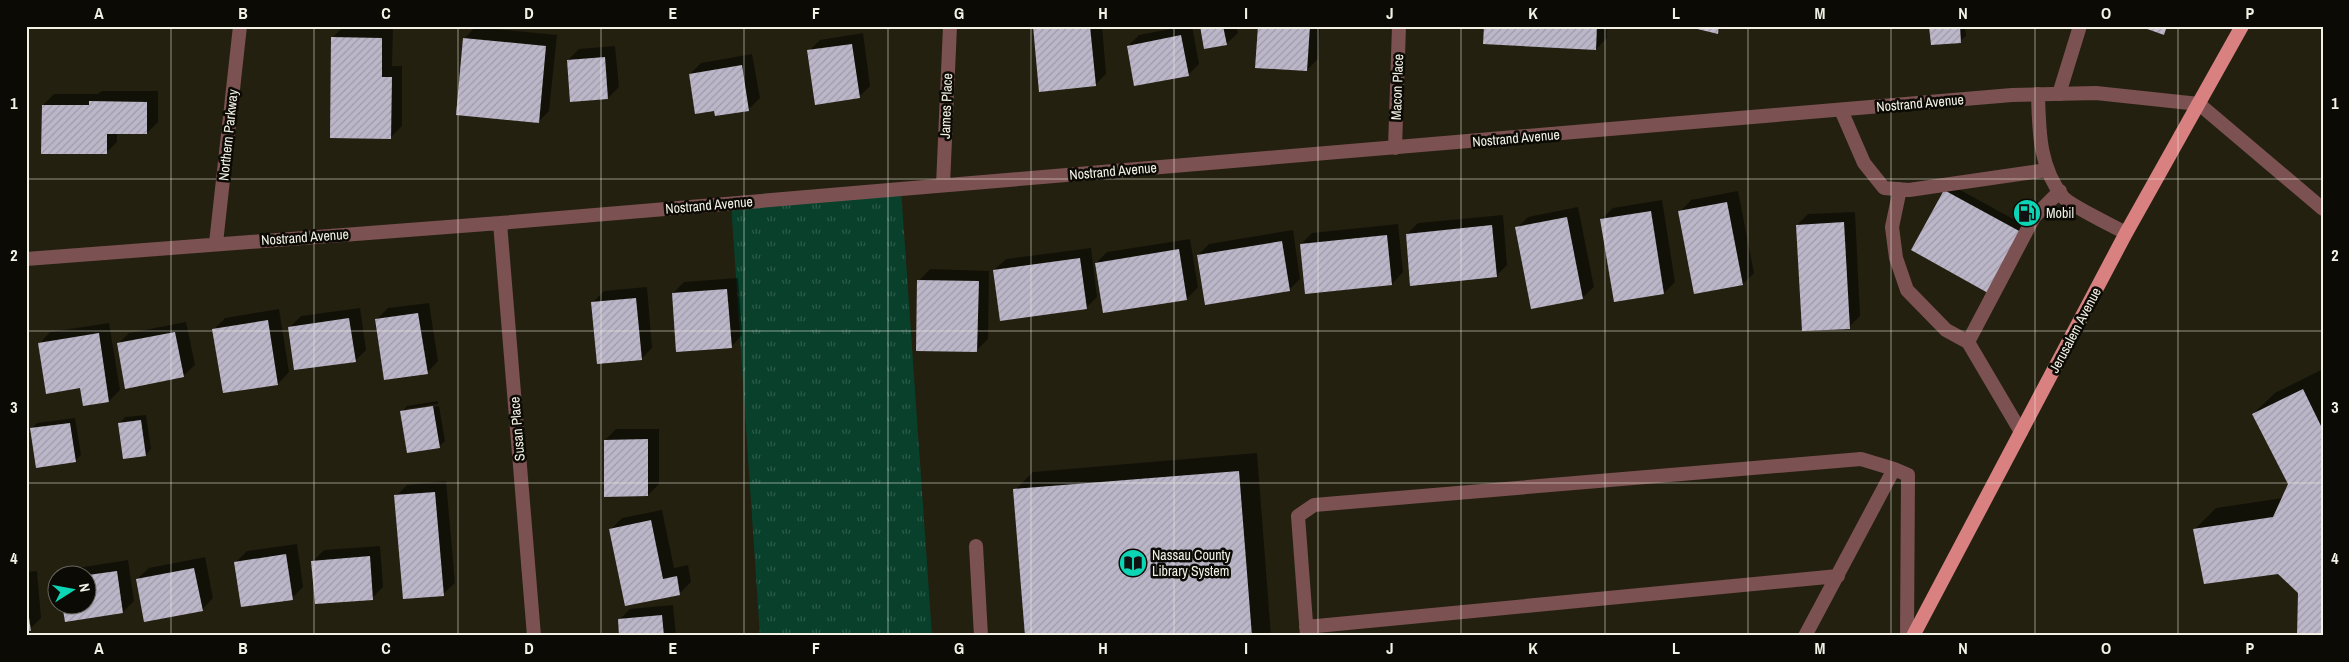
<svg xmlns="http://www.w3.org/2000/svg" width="2349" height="662" font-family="'Archivo Narrow',sans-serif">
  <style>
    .grass { fill: url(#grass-tufts) }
    .shadow { fill: #0007 }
    .building { fill: url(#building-hatch) }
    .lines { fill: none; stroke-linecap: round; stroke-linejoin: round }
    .service { stroke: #7c5151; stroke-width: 14 }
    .minor { stroke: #7c5151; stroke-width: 14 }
    .primary { stroke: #d98081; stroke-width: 14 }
    .grid { fill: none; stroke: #f3f1e6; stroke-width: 1; stroke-opacity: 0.55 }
    .labels { text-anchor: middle; stroke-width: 5; stroke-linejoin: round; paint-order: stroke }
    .street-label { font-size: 14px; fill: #f3f1e6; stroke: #0b0a04 }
    .poi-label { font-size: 14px; fill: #f3f1e6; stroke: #0b0a04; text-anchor: start }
    .neatline { fill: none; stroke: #f3f1e6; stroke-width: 2 }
    .grid-label { font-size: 16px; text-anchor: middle; font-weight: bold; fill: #f3f1e6 }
  </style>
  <defs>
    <pattern id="grass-tufts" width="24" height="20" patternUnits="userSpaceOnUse" patternTransform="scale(1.25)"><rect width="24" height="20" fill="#08402c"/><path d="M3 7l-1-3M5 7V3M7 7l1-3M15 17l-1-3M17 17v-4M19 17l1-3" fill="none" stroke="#2c5c4b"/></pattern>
    <pattern id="building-hatch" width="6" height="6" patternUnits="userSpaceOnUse" patternTransform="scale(1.25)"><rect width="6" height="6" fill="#bcb6c9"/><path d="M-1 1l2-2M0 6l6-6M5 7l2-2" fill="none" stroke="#9f9aa8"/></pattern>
  </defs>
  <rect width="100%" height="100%" fill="#232010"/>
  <path class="grass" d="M901,189L932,636H760L731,203Z"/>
  <path class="shadow" d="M1034,26H1102L1106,74L1095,85Z
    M1186,26H1192L1199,64L1188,75L1128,46L1139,35Z
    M1201,26H1236L1238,33L1226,44Z
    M1259,26H1320L1318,59L1307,70Z
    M1486,26H1607V38L1596,49Z
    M1687,26H1724L1717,33Z
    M1930,26H1965L1966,36L1960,41Z
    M343,27H393L392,66H402V126L391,137L332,38Z
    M475,27L557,35L549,111L538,122L464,39Z
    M863,33L870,86L859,97L809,51L820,40Z
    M615,46L619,87L608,98L568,60L579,49Z
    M752,54L760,98L749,109L715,110L690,74L701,63Z
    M102,91H158V122L147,133H117V142L106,153L43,105L54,94H98Z
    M1951,185L2026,226L1993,285L1945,191Z
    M1738,191L1754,273L1743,284L1680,212L1691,200Z
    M1662,200L1675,282L1664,293L1601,219L1613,208Z
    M1578,207L1594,287L1582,298L1517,228L1528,217Z
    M1855,212L1860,316L1849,327L1797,225L1808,214Z
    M1503,215L1507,265L1496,276L1407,234L1418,223Z
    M1398,224L1403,272L1392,284L1301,244L1312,233Z
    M1293,230L1300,279L1289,290L1198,255L1209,244Z
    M1190,239L1198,287L1187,299L1104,312L1096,263L1107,252Z
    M1091,248L1097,297L1086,308L994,270L1006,259Z
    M930,269L989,271L988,339L976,351L919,281Z
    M738,278L742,335L731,347L673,293L684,282Z
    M647,287L652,348L641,359L593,302L604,291Z
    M429,303L438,361L427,373L377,319L388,308Z
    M360,308L366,350L355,361L290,327L301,316Z
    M279,309L289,372L278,384L224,392L214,329L225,318Z
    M186,322L195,365L183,376L118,344L129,333Z
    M109,323L120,390L109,401L81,387L39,344L50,332Z
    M2323,369V636L2299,592L2278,573L2195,529L2216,508L2283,498L2289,484L2253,414L2275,393Z
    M438,401V404L406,409V412L439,406L445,441L439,447L402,412L407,406Z
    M146,415L151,449L146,455L120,423L125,417Z
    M75,418L81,455L75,461L32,428L37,423Z
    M616,429H659V484L648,495L605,440Z
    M1257,453L1271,636H1026L1015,490L1033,472Z
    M446,481L455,583L443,594L396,496L407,485Z
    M662,510L674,568L688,565L691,582L680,593L626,605L611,529L622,518Z
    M297,544L303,587L292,598L235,563L247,551Z
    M380,546L383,587L372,598L313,561L324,550Z
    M205,557L213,598L202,610L137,579L149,568Z
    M128,560L134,601L123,612L88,604V574H65L71,569Z
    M37,571L41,618L30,629L26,630V572Z
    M673,605L676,636H621L619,620L630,609Z"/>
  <path class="building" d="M1033,26H1090L1096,86L1039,92Z
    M1200,26H1223L1227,45L1204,49Z
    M1258,26H1310L1307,71L1255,68Z
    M1484,26H1597L1596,50L1483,44Z
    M1685,26H1719L1718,34Z
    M1929,26H1960L1961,43L1931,45Z
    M2139,26H2167L2164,35Z
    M1181,35L1189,76L1134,86L1127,46Z
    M331,37L382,38V77H392L391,139L330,138Z
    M463,38L546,46L539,123L456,115Z
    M852,44L860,98L815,105L807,50Z
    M605,57L608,99L570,102L567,60Z
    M742,65L749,111L715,116L714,111L695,114L689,74Z
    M89,101L147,102V134H107V154H41L42,105H89Z
    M1944,190L2021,232L1988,293L1911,250Z
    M1727,202L1743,285L1694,294L1678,211Z
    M1651,211L1664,294L1614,302L1600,219Z
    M1567,217L1583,299L1531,309L1515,227Z
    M1844,222L1850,329L1802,331L1796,225Z
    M1492,225L1497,277L1410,286L1406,234Z
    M1387,235L1392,285L1305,294L1300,244Z
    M1282,241L1290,291L1205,305L1197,255Z
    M1179,249L1187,300L1103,313L1095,263Z
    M1080,258L1087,309L1000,321L993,270Z
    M917,280L979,281L977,352L916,351Z
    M727,289L732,348L676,352L672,293Z
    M636,298L642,360L597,364L591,302Z
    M418,313L428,374L384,380L375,319Z
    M349,318L356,362L294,370L288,327Z
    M268,320L278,385L223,393L212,329Z
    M175,332L184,377L125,389L117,343Z
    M99,333L109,402L83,406L80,388L46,394L38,343Z
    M2303,389L2323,430V636H2297L2298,593L2278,574L2204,584L2193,529L2273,517L2288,484L2252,414Z
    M433,406L440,448L407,453L400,411Z
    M141,420L146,456L123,459L118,423Z
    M70,423L76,462L36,468L30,428Z
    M648,439V496L604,497V440Z
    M1239,471L1252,636H1025L1013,489Z
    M435,492L444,596L403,599L394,495Z
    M651,520L663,579L677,576L680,595L625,606L609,529Z
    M286,554L293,600L241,607L234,562Z
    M370,556L373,600L315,604L311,561Z
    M194,568L203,611L144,622L136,579Z
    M117,571L123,613L65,622L62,604H88V575Z
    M26,597L31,631H26Z
    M662,615L664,636H619L618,619Z"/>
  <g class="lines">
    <path class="service" d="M2038,94C2039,131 2039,167 2063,197C2069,205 2115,227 2126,233
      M2059,94L2080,26
      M2199,104L2323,209
      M1841,110L1864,163L1884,188L1909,190L2047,170
      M1900,189L1892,227L1896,258L1907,290L1946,330L1968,342L2021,432
      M1968,342L2034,217L2060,191
      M1894,469L1908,475L1907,636
      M976,546L981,636
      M1306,627L1838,576
      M1307,636L1298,516L1314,505L1861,459L1894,469L1805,636"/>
    <path class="minor" d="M1395,148L1399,26
      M943,185L950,26
      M500,223L534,636
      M216,243L240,26
      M26,259L500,223L2012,95L2096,93L2199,104"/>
    <path class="primary" d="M1913,636L2126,233L2242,26"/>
  </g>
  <path class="grid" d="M171,26V636M314,26V636M458,26V636M601,26V636M744,26V636M888,26V636M1031,26V636M1174,26V636M1318,26V636M1461,26V636M1605,26V636M1748,26V636M1891,26V636M2035,26V636M2178,26V636M26,179H2323M26,331H2323M26,483H2323"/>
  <defs>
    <symbol id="fuel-disc" viewBox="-11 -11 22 22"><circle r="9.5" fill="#0cd5b5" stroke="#0b0a04"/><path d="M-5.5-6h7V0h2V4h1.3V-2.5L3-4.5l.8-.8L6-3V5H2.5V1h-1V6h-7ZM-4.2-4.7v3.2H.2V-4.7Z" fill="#111"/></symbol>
    <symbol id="library-disc" viewBox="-11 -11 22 22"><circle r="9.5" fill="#0cd5b5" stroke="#0b0a04"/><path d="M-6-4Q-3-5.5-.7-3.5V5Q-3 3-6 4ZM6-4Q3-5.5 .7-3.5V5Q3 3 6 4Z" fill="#111"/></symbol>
  </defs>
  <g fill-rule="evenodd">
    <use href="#fuel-disc" x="2011" y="197" width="32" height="32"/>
    <use href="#library-disc" x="1117" y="547" width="32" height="32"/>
  </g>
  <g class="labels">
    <g class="street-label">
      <text transform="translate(1397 87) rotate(-88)" y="5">Macon Place</text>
      <text transform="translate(1920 103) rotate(-5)" y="5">Nostrand Avenue</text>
      <text transform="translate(946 106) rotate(-88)" y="5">James Place</text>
      <text transform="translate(228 135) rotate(-84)" y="5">Northern Parkway</text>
      <text transform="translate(1516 138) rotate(-5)" y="5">Nostrand Avenue</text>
      <text transform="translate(1113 171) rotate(-5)" y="5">Nostrand Avenue</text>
      <text transform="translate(709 205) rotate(-5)" y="5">Nostrand Avenue</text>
      <text transform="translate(305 237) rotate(-4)" y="5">Nostrand Avenue</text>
      <text transform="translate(2075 330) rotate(-62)" y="5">Jerusalem Avenue</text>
      <text transform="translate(517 429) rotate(-95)" y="5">Susan Place</text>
    </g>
    <g class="poi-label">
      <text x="2046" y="218">Mobil</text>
      <text x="1152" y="560">Nassau County<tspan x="1152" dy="16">Library System</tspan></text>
    </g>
  </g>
  <rect width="2349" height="662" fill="none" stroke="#0b0a04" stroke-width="55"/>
  <g transform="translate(72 590) rotate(79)"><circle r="24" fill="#0b0a04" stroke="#68665e"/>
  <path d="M0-4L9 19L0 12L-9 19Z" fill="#0cd5b5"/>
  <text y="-8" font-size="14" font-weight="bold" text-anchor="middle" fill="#f3f1e6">N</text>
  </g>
  <rect x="28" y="28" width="2294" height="606" class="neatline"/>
  <g class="grid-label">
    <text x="99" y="19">A</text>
    <text x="243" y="19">B</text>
    <text x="386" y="19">C</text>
    <text x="529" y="19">D</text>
    <text x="673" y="19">E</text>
    <text x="816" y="19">F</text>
    <text x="959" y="19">G</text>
    <text x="1103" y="19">H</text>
    <text x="1246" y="19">I</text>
    <text x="1390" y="19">J</text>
    <text x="1533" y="19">K</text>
    <text x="1676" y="19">L</text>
    <text x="1820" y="19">M</text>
    <text x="1963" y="19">N</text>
    <text x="2106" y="19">O</text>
    <text x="2250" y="19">P</text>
    <text x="14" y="109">1</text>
    <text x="2335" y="109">1</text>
    <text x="14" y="261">2</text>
    <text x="2335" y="261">2</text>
    <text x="14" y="413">3</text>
    <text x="2335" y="413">3</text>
    <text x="14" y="564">4</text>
    <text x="2335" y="564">4</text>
    <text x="99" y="654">A</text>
    <text x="243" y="654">B</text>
    <text x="386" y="654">C</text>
    <text x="529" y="654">D</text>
    <text x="673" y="654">E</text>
    <text x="816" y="654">F</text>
    <text x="959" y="654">G</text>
    <text x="1103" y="654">H</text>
    <text x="1246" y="654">I</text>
    <text x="1390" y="654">J</text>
    <text x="1533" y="654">K</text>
    <text x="1676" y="654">L</text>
    <text x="1820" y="654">M</text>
    <text x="1963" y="654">N</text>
    <text x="2106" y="654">O</text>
    <text x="2250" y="654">P</text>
  </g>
</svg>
